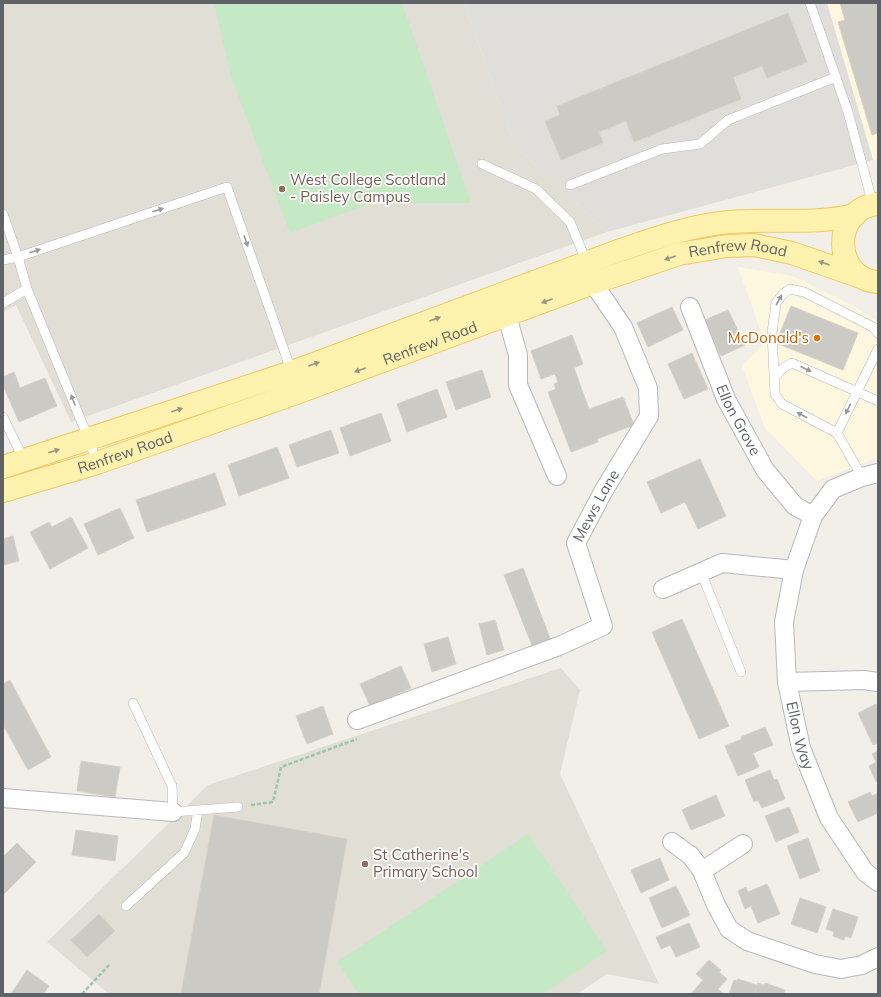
<svg xmlns="http://www.w3.org/2000/svg" width="881" height="997" font-family="Mulish,sans-serif">
  <style>
    .commercial { fill: #fef7e0 }
    .industrial { fill: #e0deda }
    .education { fill: #e1ded6 }
    .green { fill: #c5e8c5 }
    .building { fill: #cccac5; stroke: #d6d1c6 }
    .lines { fill: none; stroke-linecap: round; stroke-linejoin: round }
    .lane-casing { stroke: #b5b8bc; stroke-width: 10 }
    .street-casing { stroke: #b5b8bc; stroke-width: 20 }
    .primary-casing { stroke: #f2c960; stroke-width: 24 }
    .path { stroke: #9cc7a9; stroke-width: 2.5; stroke-dasharray: 4 2; stroke-linecap: butt }
    .lane { stroke: #fff; stroke-width: 9 }
    .street { stroke: #fff; stroke-width: 18 }
    .primary { stroke: #fff2af; stroke-width: 22 }
    .oneway { fill: #979a9d }
    .oneway2 { fill: #979581 }
    .education-dot { fill: #8d6e63; stroke: #fff; stroke-width: 1.5 }
    .food-dot { fill: #e8710a; stroke: #fff; stroke-width: 1.5 }
    .labels { text-anchor: middle; stroke-width: 3.5; stroke-linejoin: round; paint-order: stroke }
    .education-label { font-size: 15px; fill: #785e54; stroke: #fff; text-anchor: start }
    .street-label { font-size: 15px; fill: #5f6368; stroke: #fff }
    .food-label { font-size: 15px; fill: #c56008; stroke: #fff; text-anchor: end }
  </style>
  <rect width="100%" height="100%" fill="#f1efe8"/>
  <path class="commercial" d="M827,3H878V159L873,160Z
    M738,267L792,276L854,306L878,322V457L817,481L765,428L742,366L765,343Z"/>
  <path class="industrial" d="M464,3H827L873,160L607,232L515,146Z"/>
  <path class="education" d="M3,3H464L515,146L607,232L71,422L16,305L3,312Z
    M561,668L580,690L560,774L659,984L607,974L577,994H109L47,942L208,785Z"/>
  <path class="green" d="M214,3H402L471,203H372L290,233L231,77Z
    M528,834L607,951L543,994H359L337,962Z"/>
  <path class="building" d="M840,3H878V133L872,135L838,22L845,20Z
    M788,13L807,62L767,78L762,66L733,77L741,99L634,142L626,121L599,132L603,143L561,160L545,121L560,115L557,106Z
    M791,306L858,333L843,370L776,343Z
    M672,307L683,330L648,347L637,323Z
    M728,310L745,345L721,356L705,320Z
    M572,335L583,364L574,368L589,409L623,397L634,425L597,439L598,442L571,452L548,392L556,389L554,384L558,382L555,374L541,379L531,351Z
    M692,353L708,389L684,399L668,364Z
    M482,370L491,397L456,410L446,382Z
    M14,372L20,388L45,378L57,406L19,422L3,385V377Z
    M437,389L447,417L407,432L397,404Z
    M381,413L391,441L350,456L340,428Z
    M331,430L339,453L297,467L289,445Z
    M277,447L289,478L239,496L228,465Z
    M700,459L726,516L698,529L685,502L661,513L647,482Z
    M215,473L226,505L147,532L136,500Z
    M120,508L134,538L98,555L84,524Z
    M71,517L88,548L50,569L30,532L49,522L52,527Z
    M13,536L19,561L3,565V539Z
    M523,568L551,641L533,648L504,575Z
    M682,619L729,726L699,739L652,632Z
    M495,620L504,650L487,655L479,624Z
    M448,637L456,664L432,672L424,644Z
    M401,666L411,688L370,706L360,684Z
    M10,680L51,757L28,770L3,725V684Z
    M876,704L878,709V743L873,745L858,713Z
    M323,706L333,734L307,744L296,716Z
    M765,727L773,745L753,753L759,767L738,776L725,746L742,739L741,737Z
    M878,751V781L876,782L869,766L876,762L872,754Z
    M81,761L120,767L115,797L77,791Z
    M770,770L774,780L777,779L785,799L762,808L758,800L754,802L745,780Z
    M870,792L872,796L878,793V813L858,822L848,802Z
    M716,795L725,816L691,830L682,810Z
    M789,807L799,832L776,842L765,816Z
    M214,815L347,839L319,994H181Z
    M76,830L118,836L115,861L72,855Z
    M808,838L820,871L800,879L787,846Z
    M17,843L36,862L3,895V857Z
    M660,858L669,880L641,893L631,870Z
    M767,884L780,914L758,923L751,906L745,909L738,891L746,887L748,892Z
    M676,886L690,915L662,928L649,898Z
    M800,898L826,907L817,933L791,924Z
    M833,909L858,917L851,938L845,936L844,940L833,936L834,932L826,929Z
    M99,914L115,931L87,957L71,940Z
    M689,923L700,947L676,957L670,945L661,949L656,937Z
    M709,960L721,970L719,972L727,979L718,989L724,994H691L703,980L696,974Z
    M27,970L49,986L43,994H11Z
    M738,979L757,985L754,994H729L734,980L737,981Z
    M758,983L764,985L765,983L785,990L784,994H755Z"/>
  <g class="lines">
    <defs>
      <path id="lane" d="M810,3L848,112L873,205
        M482,164L536,189L570,222L587,263
        M570,185L662,149L700,144L728,120L836,77
        M3,214L18,257L3,260
        M3,303L27,289
        M774,378L783,368L792,363L878,401
        M3,417L24,460
        M837,433L878,349
        M97,463L89,440L27,289L18,257L227,187L292,373
        M862,477L837,433L782,404L775,394L772,333L776,303L783,294L790,289L804,292L873,327L878,333
        M701,572L741,672
        M133,703L172,786L173,812L238,807
        M126,906L184,853L195,829L198,810"/>
      <g id="street">
        <path id="s1" d="M690,307L726,399L765,470L795,506L813,516"/>
        <path d="M507,316L518,355V385L557,476"/>
        <path id="s2" d="M878,473L862,477L833,489L813,516L794,570L784,622L787,682L801,748L829,818L865,872L878,882"/>
        <path d="M663,589L722,563L794,570"/>
        <path d="M787,682L864,680L878,682"/>
        <path id="s3" d="M357,720L559,646L603,626L576,543L604,490L649,416L648,388L623,327L593,283L590,271"/>
        <path d="M3,798L173,812"/>
        <path d="M672,842L691,856L702,871L716,905L729,929L747,941L815,964L841,969L862,965L878,957"/>
        <path d="M702,871L743,844"/>
      </g>
      <g id="primary">
        <path d="M878,204C831,208 832,279 878,282"/>
        <path d="M3,467L292,372L618,251C654,239 691,225 730,222C772,218 814,225 855,215"/>
        <path id="s4" d="M3,491L97,463L299,392L593,283L679,254L727,246L754,245L792,253L861,277"/>
      </g>
    </defs>
    <use href="#lane" class="lane-casing"/>
    <use href="#street" class="street-casing"/>
    <use href="#primary" class="primary-casing"/>
    <path class="path" d="M251,805L273,802L281,767L357,739
      M82,994L110,964"/>
    <use href="#lane" class="lane"/>
    <use href="#street" class="street"/>
    <use href="#primary" class="primary"/>
  </g>
  <defs><path id="oneway-solid" d="M-6-.8H1V-3.2L6.5 0L1 3.2V.8H-6Z"/></defs>
  <g class="oneway">
    <use href="#oneway-solid" transform="translate(158 210) rotate(-18)"/>
    <use href="#oneway-solid" transform="translate(246 241) rotate(71)"/>
    <use href="#oneway-solid" transform="translate(35 251) rotate(-18)"/>
    <use href="#oneway-solid" transform="translate(779 300) rotate(-61)"/>
    <use href="#oneway-solid" transform="translate(806 369) rotate(24)"/>
    <use href="#oneway-solid" transform="translate(73 400) rotate(-112)"/>
    <use href="#oneway-solid" transform="translate(848 409) rotate(116)"/>
    <use href="#oneway-solid" transform="translate(802 415) rotate(-152)"/>
  </g>
  <g class="oneway2">
    <use href="#oneway-solid" transform="translate(670 258) rotate(161)"/>
    <use href="#oneway-solid" transform="translate(824 263) rotate(-161)"/>
    <use href="#oneway-solid" transform="translate(547 301) rotate(159)"/>
    <use href="#oneway-solid" transform="translate(435 319) rotate(-20)"/>
    <use href="#oneway-solid" transform="translate(314 364) rotate(-20)"/>
    <use href="#oneway-solid" transform="translate(360 370) rotate(160)"/>
    <use href="#oneway-solid" transform="translate(177 410) rotate(-18)"/>
    <use href="#oneway-solid" transform="translate(54 451) rotate(-17)"/>
  </g>
  <g class="education-dot">
    <circle cx="282" cy="189" r="4"/>
    <circle cx="365" cy="864" r="4"/>
  </g>
  <circle class="food-dot" cx="817" cy="338" r="4"/>
  <g class="labels">
    <g class="education-label">
      <text x="290" y="185">West College Scotland<tspan x="290" dy="17">- Paisley Campus</tspan></text>
      <text x="373" y="860">St Catherine's<tspan x="373" dy="17">Primary School</tspan></text>
    </g>
    <g class="street-label">
      <text dy="5" stroke="none"><textPath href="#s4" startOffset="776">Renfrew Road</textPath></text>
      <text dy="5" stroke="none"><textPath href="#s4" startOffset="452">Renfrew Road</textPath></text>
      <text dy="5" stroke="none"><textPath href="#s1" startOffset="123">Ellon Grove</textPath></text>
      <text dy="5" stroke="none"><textPath href="#s4" startOffset="128">Renfrew Road</textPath></text>
      <text dy="5" stroke="none"><textPath href="#s3" startOffset="393">Mews Lane</textPath></text>
      <text dy="5" stroke="none"><textPath href="#s2" startOffset="307">Ellon Way</textPath></text>
    </g>
    <g class="food-label">
      <text x="809" y="343">McDonald's</text>
    </g>
  </g>
  <rect width="881" height="997" fill="none" stroke="#5f6368" stroke-width="8"/>
</svg>
